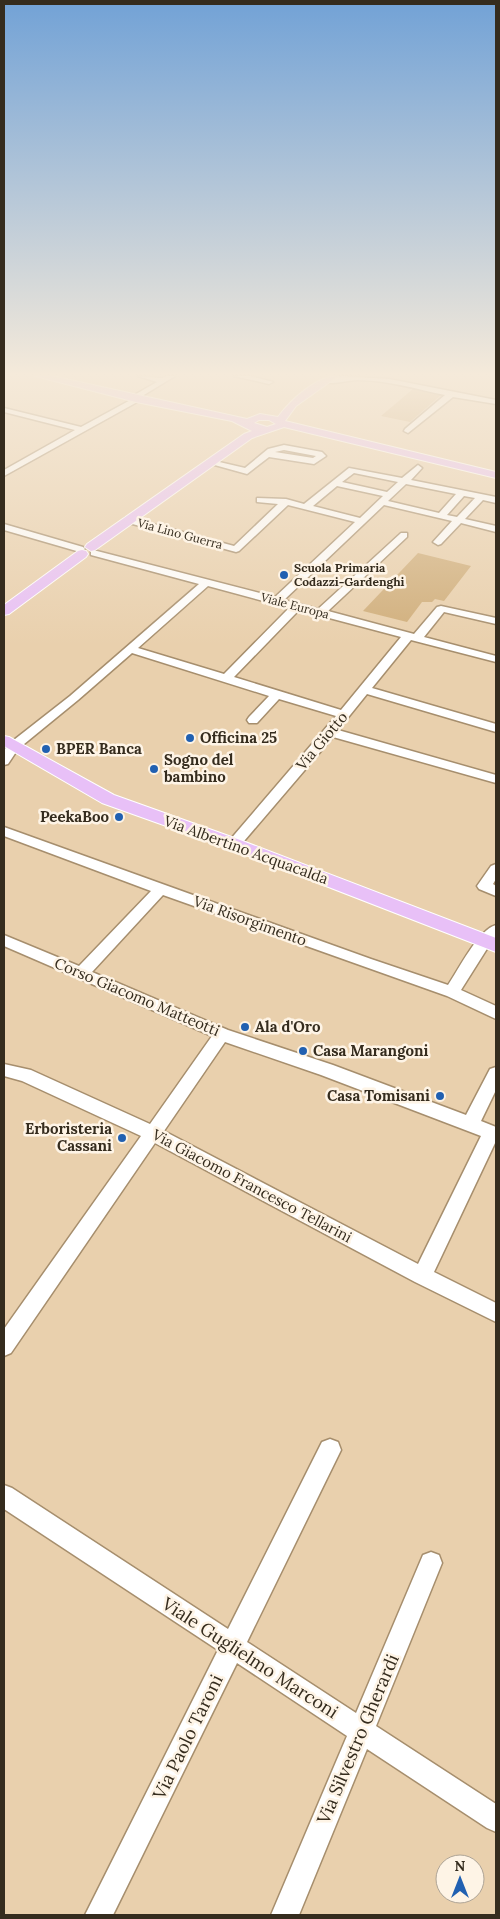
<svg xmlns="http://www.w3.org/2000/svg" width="500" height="1919" font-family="Lora,serif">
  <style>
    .green { fill: #d0ae7b }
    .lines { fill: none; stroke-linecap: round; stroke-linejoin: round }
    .minor-casing { stroke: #a68e6d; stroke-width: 3 }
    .major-casing { stroke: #fff; stroke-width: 2 }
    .minor { fill: #fff; fill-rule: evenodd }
    .major { fill: #e8c0f7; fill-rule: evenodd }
    .poi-dot { fill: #2160b1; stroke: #fef4e6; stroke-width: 2 }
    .labels { text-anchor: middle; stroke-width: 5; stroke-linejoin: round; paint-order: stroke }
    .far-street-label { font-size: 12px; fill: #352c1e; stroke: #fef4e6 }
    .far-poi-label { font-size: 12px; font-weight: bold; fill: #352c1e; stroke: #fef4e6; text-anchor: start }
    .poi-label { font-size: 15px; font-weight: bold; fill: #352c1e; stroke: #fef4e6; text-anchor: start }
    .street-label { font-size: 15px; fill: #352c1e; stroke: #fef4e6 }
    .near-street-label { font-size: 18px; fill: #352c1e; stroke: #fef4e6 }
  </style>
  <rect width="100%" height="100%" fill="#e9d0ad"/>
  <path class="green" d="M413,389L441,395L410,422L381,416Z
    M418,553L471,566L444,601L435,599L432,602H422L407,622L363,611Z"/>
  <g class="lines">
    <defs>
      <path id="minor" d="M138,376L162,378L166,376H175L139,398V401L4,476V470L75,430L4,412V408L81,427L136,397V394L157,382Z
        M234,376H250L273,382L269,384Z
        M342,376L389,379L496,400V404L453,397L408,433L404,431L405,429L445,395C416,389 387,380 357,380C348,380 330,386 323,381Z
        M284,445L322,452L326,456L314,464L269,457L247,474L211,464L215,461L245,468L268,449ZM284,450L316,456L313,458L275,452Z
        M418,465L422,468L411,480L496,497V503L483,500L465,519L496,526V532L461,523L441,544L438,545L433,542L452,521L384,505L284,600L318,609L401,533H407V537L328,611L414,634L437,607L441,606L496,618V624L444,612L424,637L496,656V662L411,640L372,688L496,724V732L367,694L338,730L496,775V783L333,737L239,847H229L227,844L229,841L336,716L279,699L257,723H249L247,720L249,717L269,696L132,653L78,700L18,749L8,764L4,765V750L10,743L70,696L199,584L91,555V551H97L275,597L355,522L288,505L239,551L236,552L125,522V518H131L234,546L278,504L257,502V498L286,499L304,504L349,468L402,478ZM354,473L398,482L387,492L342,482ZM406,484L456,494L439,513L388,501ZM337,486L383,496L360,518L313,506ZM464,496L475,498L457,517L447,515ZM208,586L289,608L224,674L138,648ZM299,610L401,637L341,710L234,677Z
        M4,524L83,547L85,549L80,552L4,530Z
        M4,827L371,959L448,985C459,969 478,930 496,925V938L490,944L461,990L496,1006V1019L447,996L163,895L92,972L228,1030L333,1065L466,1115L490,1069L496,1067V1090L481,1121L496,1127V1141L434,1272L496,1303V1322L415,1282L155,1143L11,1353L4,1356V1329L141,1136L22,1081L4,1076V1064L31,1070L150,1124L212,1036L4,946V935L79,966L151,891L4,836ZM225,1042L321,1075L481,1136L418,1264L164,1131Z
        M496,864V879L493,884L496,886V896L479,889L477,886L491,866Z
        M330,1439L338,1442L341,1450L247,1642L356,1713L423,1555L431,1552L439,1555L442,1563L376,1726L496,1804V1832L487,1828L367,1749L299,1915H271L347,1736L237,1663L113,1915H85L218,1650L4,1509V1485L12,1488L228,1629L322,1442Z"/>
      <path id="major" d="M35,376H52L247,419L260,414L278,417C291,400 316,376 338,376L296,406L285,421L496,472V478L284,427L252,438L95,550L91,551L85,547L87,544L244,434L252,431L232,421L136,402ZM259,420H269L276,424L267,427L254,423Z
        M82,550L86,551L88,554L86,557L9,614L4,615V605L78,551Z
        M4,736L9,737L114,795L240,840L496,938V952L228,848L102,803L4,746Z"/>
    </defs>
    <use href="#minor" class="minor-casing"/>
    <use href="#major" class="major-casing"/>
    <use href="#minor" class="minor"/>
    <use href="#major" class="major"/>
  </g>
  <linearGradient id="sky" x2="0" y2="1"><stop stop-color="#72a2d6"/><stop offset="0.58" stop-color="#f5eada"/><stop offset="1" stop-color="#f5eada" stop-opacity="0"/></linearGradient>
  <rect width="500" height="645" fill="url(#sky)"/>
  <g class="poi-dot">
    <circle cx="284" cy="575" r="5"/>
    <circle cx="190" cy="738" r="5"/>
    <circle cx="46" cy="749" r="5"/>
    <circle cx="154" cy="769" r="5"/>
    <circle cx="119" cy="817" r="5"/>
    <circle cx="245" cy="1027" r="5"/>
    <circle cx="303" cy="1051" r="5"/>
    <circle cx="440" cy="1096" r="5"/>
    <circle cx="122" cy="1138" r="5"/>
  </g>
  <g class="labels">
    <g class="far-street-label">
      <text transform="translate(180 534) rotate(15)" y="4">Via Lino Guerra</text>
      <text transform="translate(295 606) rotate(15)" y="4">Viale Europa</text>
    </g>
    <g class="far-poi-label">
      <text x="294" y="572">Scuola Primaria<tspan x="294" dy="14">Codazzi-Gardenghi</tspan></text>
    </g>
    <g class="poi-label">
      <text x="200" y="743">Officina 25</text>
      <text x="56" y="754">BPER Banca</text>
      <text x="164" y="765">Sogno del<tspan x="164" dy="17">bambino</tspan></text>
      <text x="109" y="822" text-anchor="end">PeekaBoo</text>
      <text x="255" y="1032">Ala d'Oro</text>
      <text x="313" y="1056">Casa Marangoni</text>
      <text x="430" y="1101" text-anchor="end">Casa Tomisani</text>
      <text x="112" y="1134" text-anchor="end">Erboristeria<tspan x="112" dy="17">Cassani</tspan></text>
    </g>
    <g class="street-label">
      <text transform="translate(322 741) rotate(-50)" y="5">Via Giotto</text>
      <text transform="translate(246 850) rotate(20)" y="5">Via Albertino Acquacalda</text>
      <text transform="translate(250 921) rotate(20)" y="5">Via Risorgimento</text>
      <text transform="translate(137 997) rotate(23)" y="5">Corso Giacomo Matteotti</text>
      <text transform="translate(252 1186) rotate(28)" y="5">Via Giacomo Francesco Tellarini</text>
    </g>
    <g class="near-street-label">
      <text transform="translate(250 1658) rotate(33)" y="6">Viale Guglielmo Marconi</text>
      <text transform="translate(188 1737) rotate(-64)" y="6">Via Paolo Taroni</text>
      <text transform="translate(358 1739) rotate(-67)" y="6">Via Silvestro Gherardi</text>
    </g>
  </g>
  <rect width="500" height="1919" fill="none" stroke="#352c1e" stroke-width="10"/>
  <g transform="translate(460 1879)"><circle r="24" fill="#fef4e6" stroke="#aea496"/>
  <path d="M0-4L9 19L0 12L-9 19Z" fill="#2160b1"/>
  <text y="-8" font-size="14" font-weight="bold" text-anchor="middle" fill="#352c1e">N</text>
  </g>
</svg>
